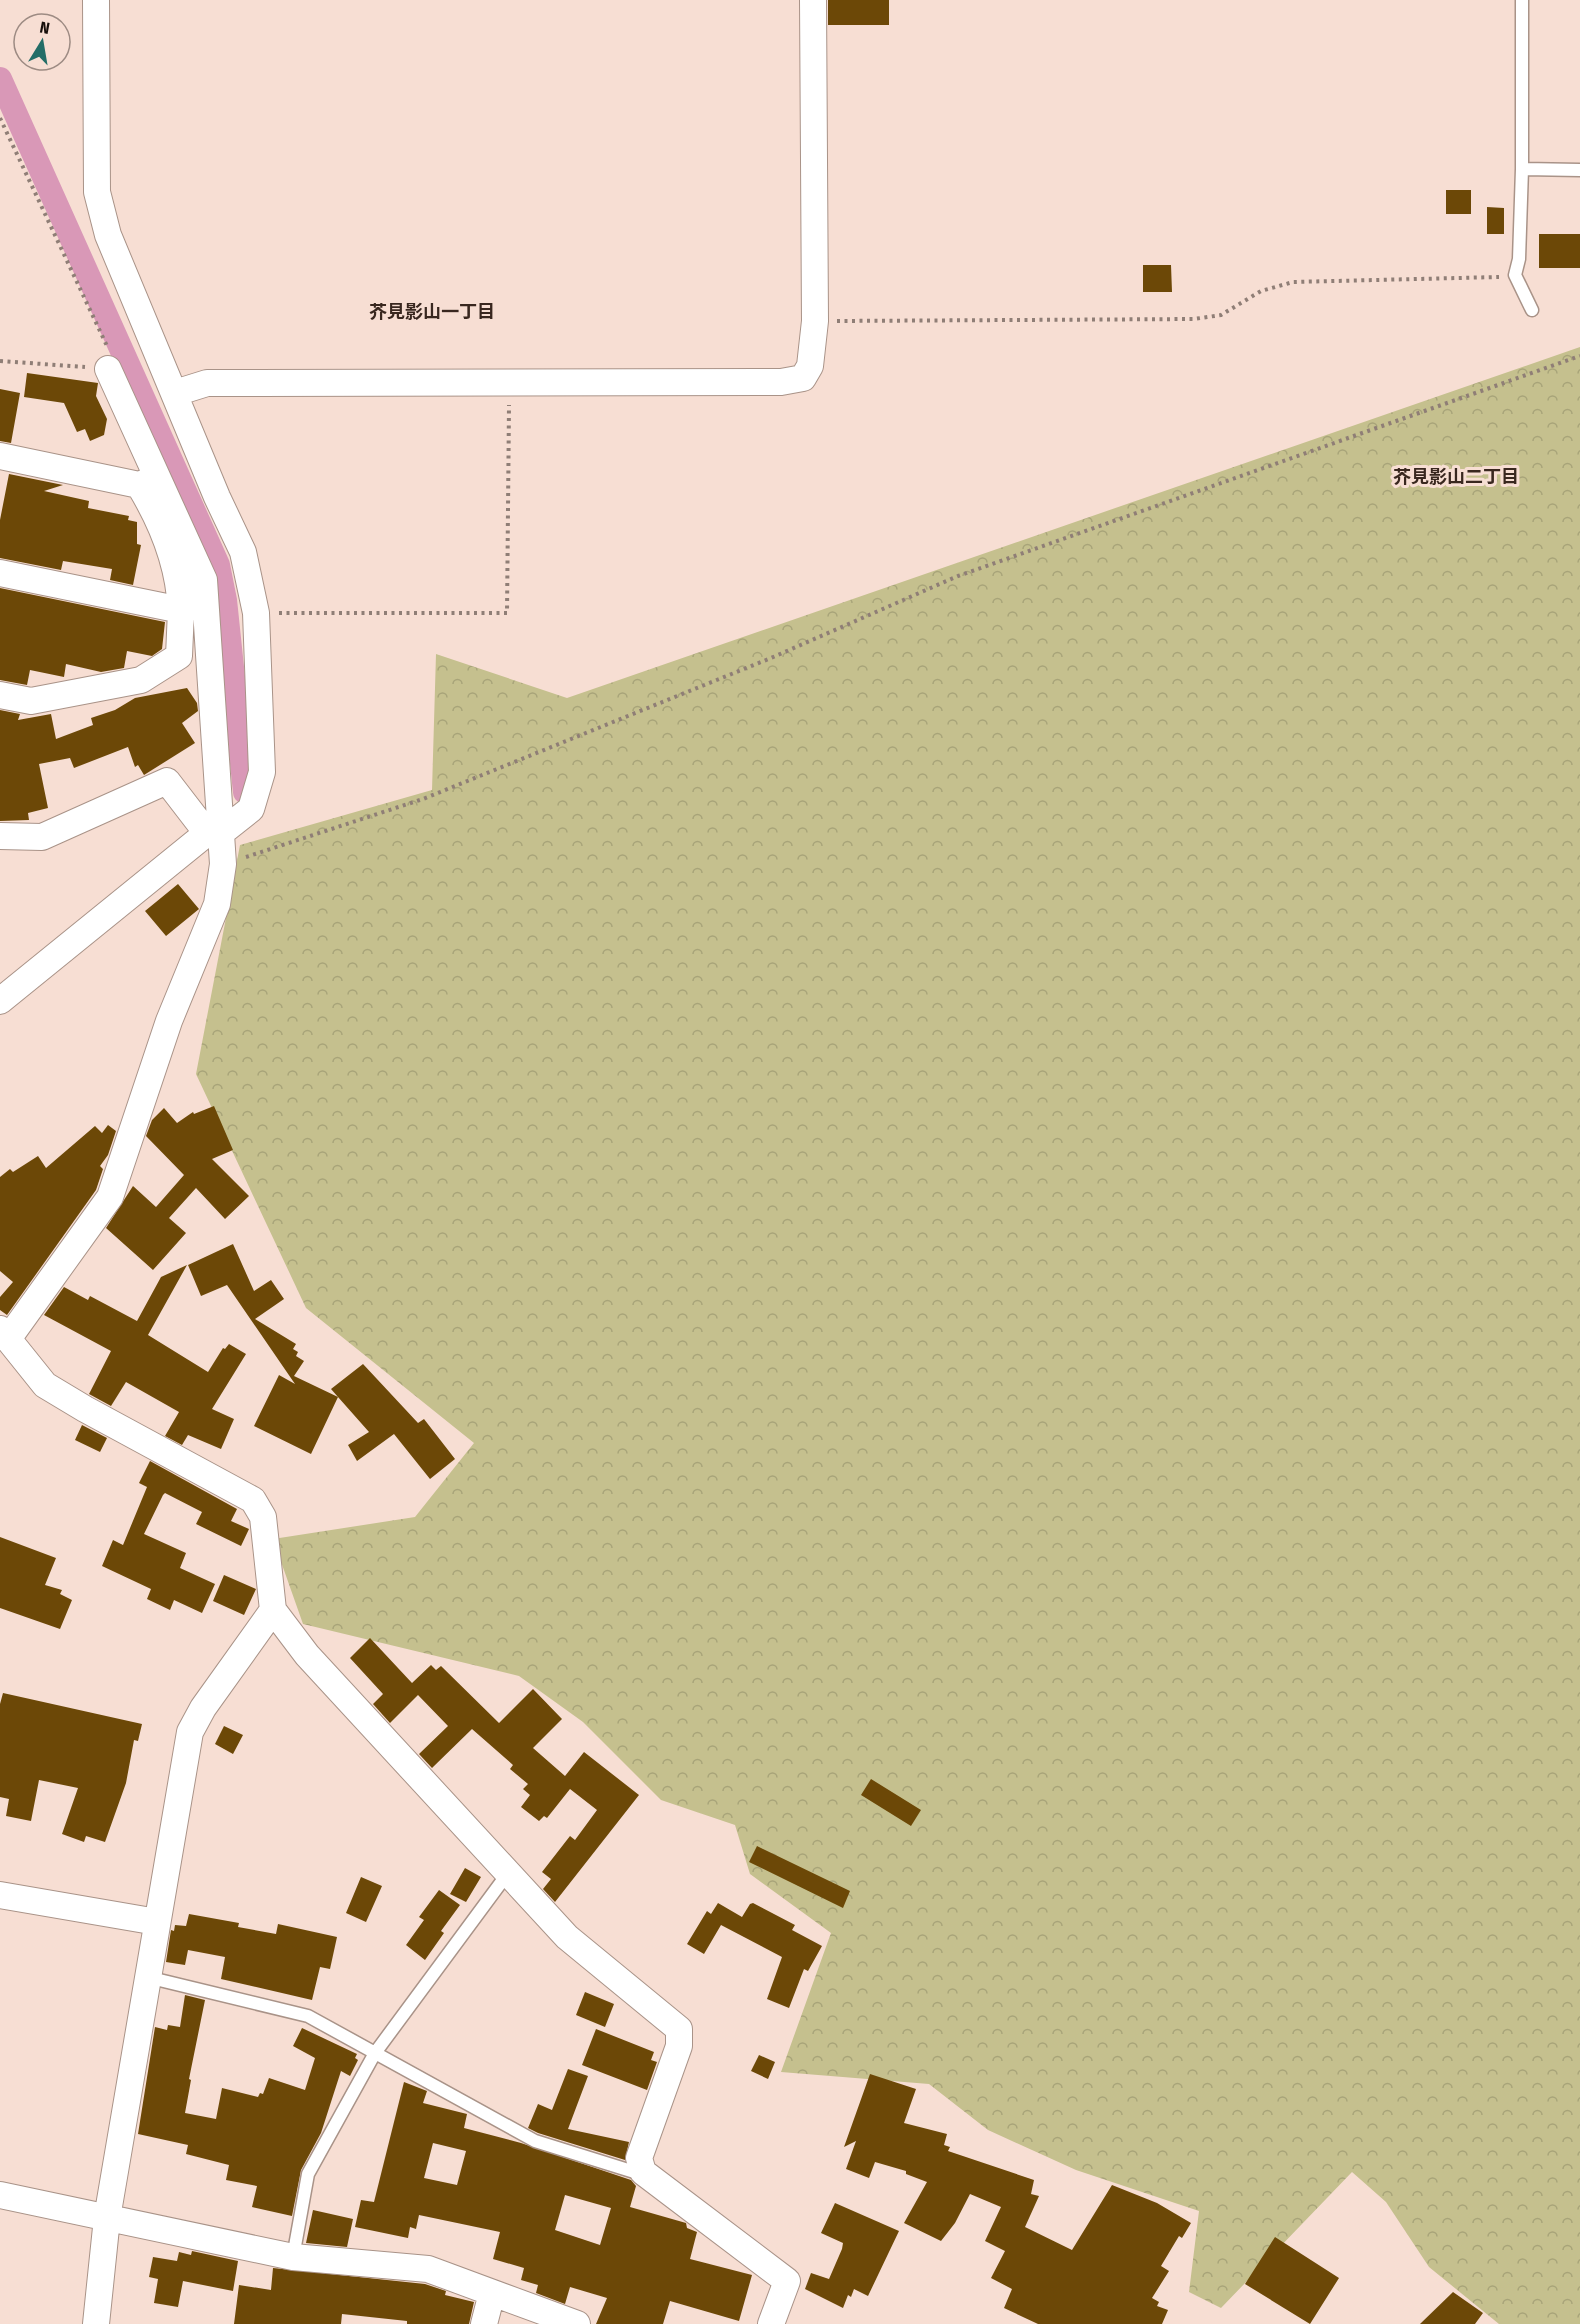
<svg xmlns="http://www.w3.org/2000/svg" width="1580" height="2324" font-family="'Fira Sans Condensed','Noto Sans JP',sans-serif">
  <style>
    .forest { fill: url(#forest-crowns) }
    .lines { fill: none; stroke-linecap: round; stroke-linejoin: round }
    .canal { stroke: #d998b7; stroke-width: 24 }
    .building { fill: #6c4807; fill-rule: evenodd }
    .lane-casing { stroke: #a99388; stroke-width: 15 }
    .street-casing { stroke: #a99388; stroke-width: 28 }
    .path { stroke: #8f7e76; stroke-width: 4; stroke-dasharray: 3 4.5; stroke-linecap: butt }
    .lane { stroke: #fff; stroke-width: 12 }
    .street { stroke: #fff; stroke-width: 26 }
    .labels { text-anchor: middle; stroke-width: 6; stroke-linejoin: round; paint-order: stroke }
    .neighbourhood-label { font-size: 18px; font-weight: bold; fill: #39271f; stroke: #f7ded3 }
  </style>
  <defs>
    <pattern id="forest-crowns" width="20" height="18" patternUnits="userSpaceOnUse" patternTransform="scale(1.5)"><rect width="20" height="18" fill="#c5c08e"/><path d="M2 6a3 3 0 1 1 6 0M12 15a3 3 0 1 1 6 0" fill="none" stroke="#a8a479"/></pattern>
  </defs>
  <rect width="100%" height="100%" fill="#f7ded3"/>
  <path class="forest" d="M1580,347V2324H1499L1429,2267L1386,2202L1352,2172L1221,2308L1189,2292L1199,2211L1076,2170L988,2130L929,2084L781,2072L831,1933L750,1874L735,1825L661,1800L583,1722L519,1676L303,1624L273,1539L415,1517L474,1443L306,1308L196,1074L240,845L432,790L436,654L567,698Z"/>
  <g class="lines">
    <path class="canal" d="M0,79L218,565L225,600L245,792"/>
  </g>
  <path class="building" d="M828,0H889V25H828Z
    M1446,190H1471V214H1446Z
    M1487,207L1504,208V234H1487Z
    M1539,234H1580V268H1539Z
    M1143,265H1171L1172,292H1143Z
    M27,373L98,383L96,396L107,419L104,435L90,441L85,429L77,432L64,403L24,397Z
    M0,389L20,393L11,443L0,441Z
    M9,474L63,485L44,491L89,501L88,508L129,516L128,520L137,522V544L141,545L133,585L110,580L112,569L63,561L61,570L0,558V520Z
    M0,588L165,622L162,649L152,656L127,651L124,668L101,672L66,664L64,677L30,670L27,685L0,680Z
    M187,688L197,703L198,711L182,723L195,743L144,775L138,765L135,767L128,747L74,768L70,758L39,764L48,808L28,813L29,820L0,821V710L20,714L18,720L51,714L56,739L93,725L91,718L115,710L135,698Z
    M178,884L199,909L166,936L145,911Z
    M214,1106L233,1150L212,1159L249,1196L225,1219L196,1188L169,1218L186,1233L153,1270L106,1228L133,1186L156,1207L184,1175L146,1136L152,1120L164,1108L177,1123L193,1112L194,1114Z
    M108,1125L116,1131L108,1155L100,1166L103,1169L96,1190L7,1315L0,1310V1297L13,1282L0,1271V1177L10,1169L13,1172L38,1156L46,1168L95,1126L102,1133Z
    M233,1244L254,1291L271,1280L284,1299L255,1319L296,1344L293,1349L298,1352L296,1356L304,1361L294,1376L338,1397L331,1389L363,1364L418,1423L424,1419L455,1459L430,1479L394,1434L357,1461L348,1445L369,1432L338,1397L311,1454L254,1426L279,1375L295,1384L227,1285L201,1296L188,1265Z
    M187,1265L148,1335L208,1372L223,1348L225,1349L229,1344L246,1354L212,1409L234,1419L221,1449L188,1435L182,1445L165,1436L179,1412L126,1382L111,1406L89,1394L111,1351L44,1315L64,1287L88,1300L90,1296L137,1321L161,1277Z
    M82,1425L107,1438L100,1452L75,1440Z
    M150,1461L237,1509L231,1521L249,1529L241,1546L196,1524L202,1512L165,1493L163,1495L144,1534L186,1553L180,1568L215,1584L202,1613L174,1600L170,1610L147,1599L151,1589L102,1566L113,1540L123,1545L147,1487L139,1483Z
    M0,1537L56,1558L45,1585L62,1590L60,1594L72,1600L60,1629L0,1608Z
    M224,1575L256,1589L244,1615L213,1601Z
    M370,1638L412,1683L431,1665L436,1670L441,1666L499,1723L533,1689L562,1719L533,1748L565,1776L584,1752L639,1795L555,1902L543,1889L551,1879L542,1872L570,1836L575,1840L597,1810L570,1789L547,1818L544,1816L539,1821L521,1807L530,1795L523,1789L528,1784L510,1769L513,1765L472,1729L432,1768L419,1754L448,1726L418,1695L390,1723L373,1704L383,1694L350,1658Z
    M3,1693L142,1724L138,1741L134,1740L126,1783L105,1842L86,1836L84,1842L62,1834L78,1788L39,1780L31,1821L6,1816L9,1799L0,1797V1704Z
    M224,1726L243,1735L233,1754L215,1744Z
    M871,1779L921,1810L911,1826L861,1795Z
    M757,1846L850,1891L843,1908L749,1862Z
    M465,1868L481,1877L466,1902L450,1894Z
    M361,1877L382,1886L366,1922L346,1913Z
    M439,1890L460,1905L441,1931L444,1933L425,1960L406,1945L424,1920L419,1917Z
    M718,1903L742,1917L750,1904L753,1903L795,1925L792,1930L822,1946L808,1971L804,1969L789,2008L767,1999L782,1957L721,1925L704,1954L687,1944L707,1911L711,1914Z
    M189,1914L239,1923L238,1927L276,1934L278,1924L337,1937L330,1969L320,1967L312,2000L221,1979L225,1957L188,1950L185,1965L166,1962L171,1930L174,1931L175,1925L186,1926Z
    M585,1992L614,2004L605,2027L576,2015Z
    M185,1995L205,2000L189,2079L191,2080L185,2113L216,2119L222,2088L258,2097L260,2093L263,2094L269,2078L305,2090L315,2058L293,2046L302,2028L357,2054L355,2058L358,2060L350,2076L341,2071L321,2133L301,2170L292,2216L252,2207L257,2186L226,2180L229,2165L186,2154L188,2145L138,2134L155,2027L167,2030L168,2025L180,2027Z
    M596,2029L654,2052L651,2060L657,2062L647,2090L582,2065Z
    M759,2055L775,2062L768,2079L751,2071Z
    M568,2069L588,2076L568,2129L629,2142L625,2160L538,2133L528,2128L538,2104L552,2110Z
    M870,2074L916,2089L904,2123L947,2134L944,2145L950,2147L948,2151L1034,2180L1031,2194L1039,2196L1025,2227L1072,2250L1112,2185L1157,2203L1191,2223L1182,2238L1179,2236L1161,2266L1169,2271L1152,2298L1159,2302L1157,2306L1168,2310L1162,2324H1038L1004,2308L1012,2289L991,2278L1005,2251L985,2241L1001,2207L970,2194L955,2223L941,2241L904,2223L927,2182L906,2174V2171L875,2162L869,2178L846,2169L856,2141L844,2147Z
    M404,2082L427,2091L423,2103L467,2114L464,2128L521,2143L631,2180L636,2186L630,2207L686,2223L687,2228L697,2232L690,2259L752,2275L739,2321L670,2301L663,2324H596L607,2298L570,2287L565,2304L536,2293L538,2285L521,2280L524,2268L493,2259L500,2232L419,2215L416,2229L410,2227L408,2238L355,2227L361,2200L374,2202ZM433,2143L466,2151L457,2185L424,2178ZM565,2195L611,2208L600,2245L555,2230Z
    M835,2203L899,2231L868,2296L854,2289L851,2297L848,2295L843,2308L805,2289L811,2273L829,2279L842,2249L843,2243L821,2233Z
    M313,2210L353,2219L347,2247L306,2243Z
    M1275,2237L1339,2278L1310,2324L1245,2284Z
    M192,2251L238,2261L233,2291L183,2281L178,2307L154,2303L158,2279L149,2277L153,2257L177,2261L179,2252L191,2255Z
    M273,2268L425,2284L446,2291L445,2295L474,2302L469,2324H407V2321L342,2314L341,2324H234L239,2285L271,2290Z
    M1453,2292L1483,2313L1475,2324H1420Z"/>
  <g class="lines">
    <defs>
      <path id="lane" d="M1522,0V169L1519,259L1515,275L1532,310
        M1522,169L1580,170
        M147,1977L308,2016L535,2141L644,2175
        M293,2257L308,2174L375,2053L508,1873"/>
      <path id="street" d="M175,393L207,383L781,382L803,378L810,366L815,321L813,0
        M0,456L139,485L156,478
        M0,573L181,610C179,564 163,524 139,485
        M0,695L31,701L141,680L179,656L181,610
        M0,836L42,837L167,781L207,833
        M0,1001L207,833L222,832L251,809L262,772L256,613L243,552L217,497L108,235L97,192L96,0
        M0,1329L45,1385L85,1409L253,1500L263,1517L273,1610L307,1655L567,1937L679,2029V2046L639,2158L643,2172L787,2281L771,2324
        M8,1339L110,1197L169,1021L217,904L223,864L204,580L108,369
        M0,1895L157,1922
        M0,2195L293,2257L428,2269L577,2324
        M96,2324L107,2218L190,1732L203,1708L273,1610
        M484,2324L492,2293"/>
    </defs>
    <use href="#lane" class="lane-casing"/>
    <use href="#street" class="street-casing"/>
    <path class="path" d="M0,118L107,346
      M837,321L1194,319L1221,315L1261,291L1293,282L1499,277
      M0,361L85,367
      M279,613H507L509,405
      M246,857L423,799L771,658L958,576L1580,356"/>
    <use href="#lane" class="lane"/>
    <use href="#street" class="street"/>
  </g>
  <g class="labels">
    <g class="neighbourhood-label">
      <text x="432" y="318">芥見影山一丁目</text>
      <text x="1456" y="483">芥見影山二丁目</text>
    </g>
  </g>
  <g transform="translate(42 42) rotate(11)"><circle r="28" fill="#f7ded3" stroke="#9d8b83" stroke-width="1.5"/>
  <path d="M0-4.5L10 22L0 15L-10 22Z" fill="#236d67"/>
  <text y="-9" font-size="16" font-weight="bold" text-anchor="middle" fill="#170f0b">N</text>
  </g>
</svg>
